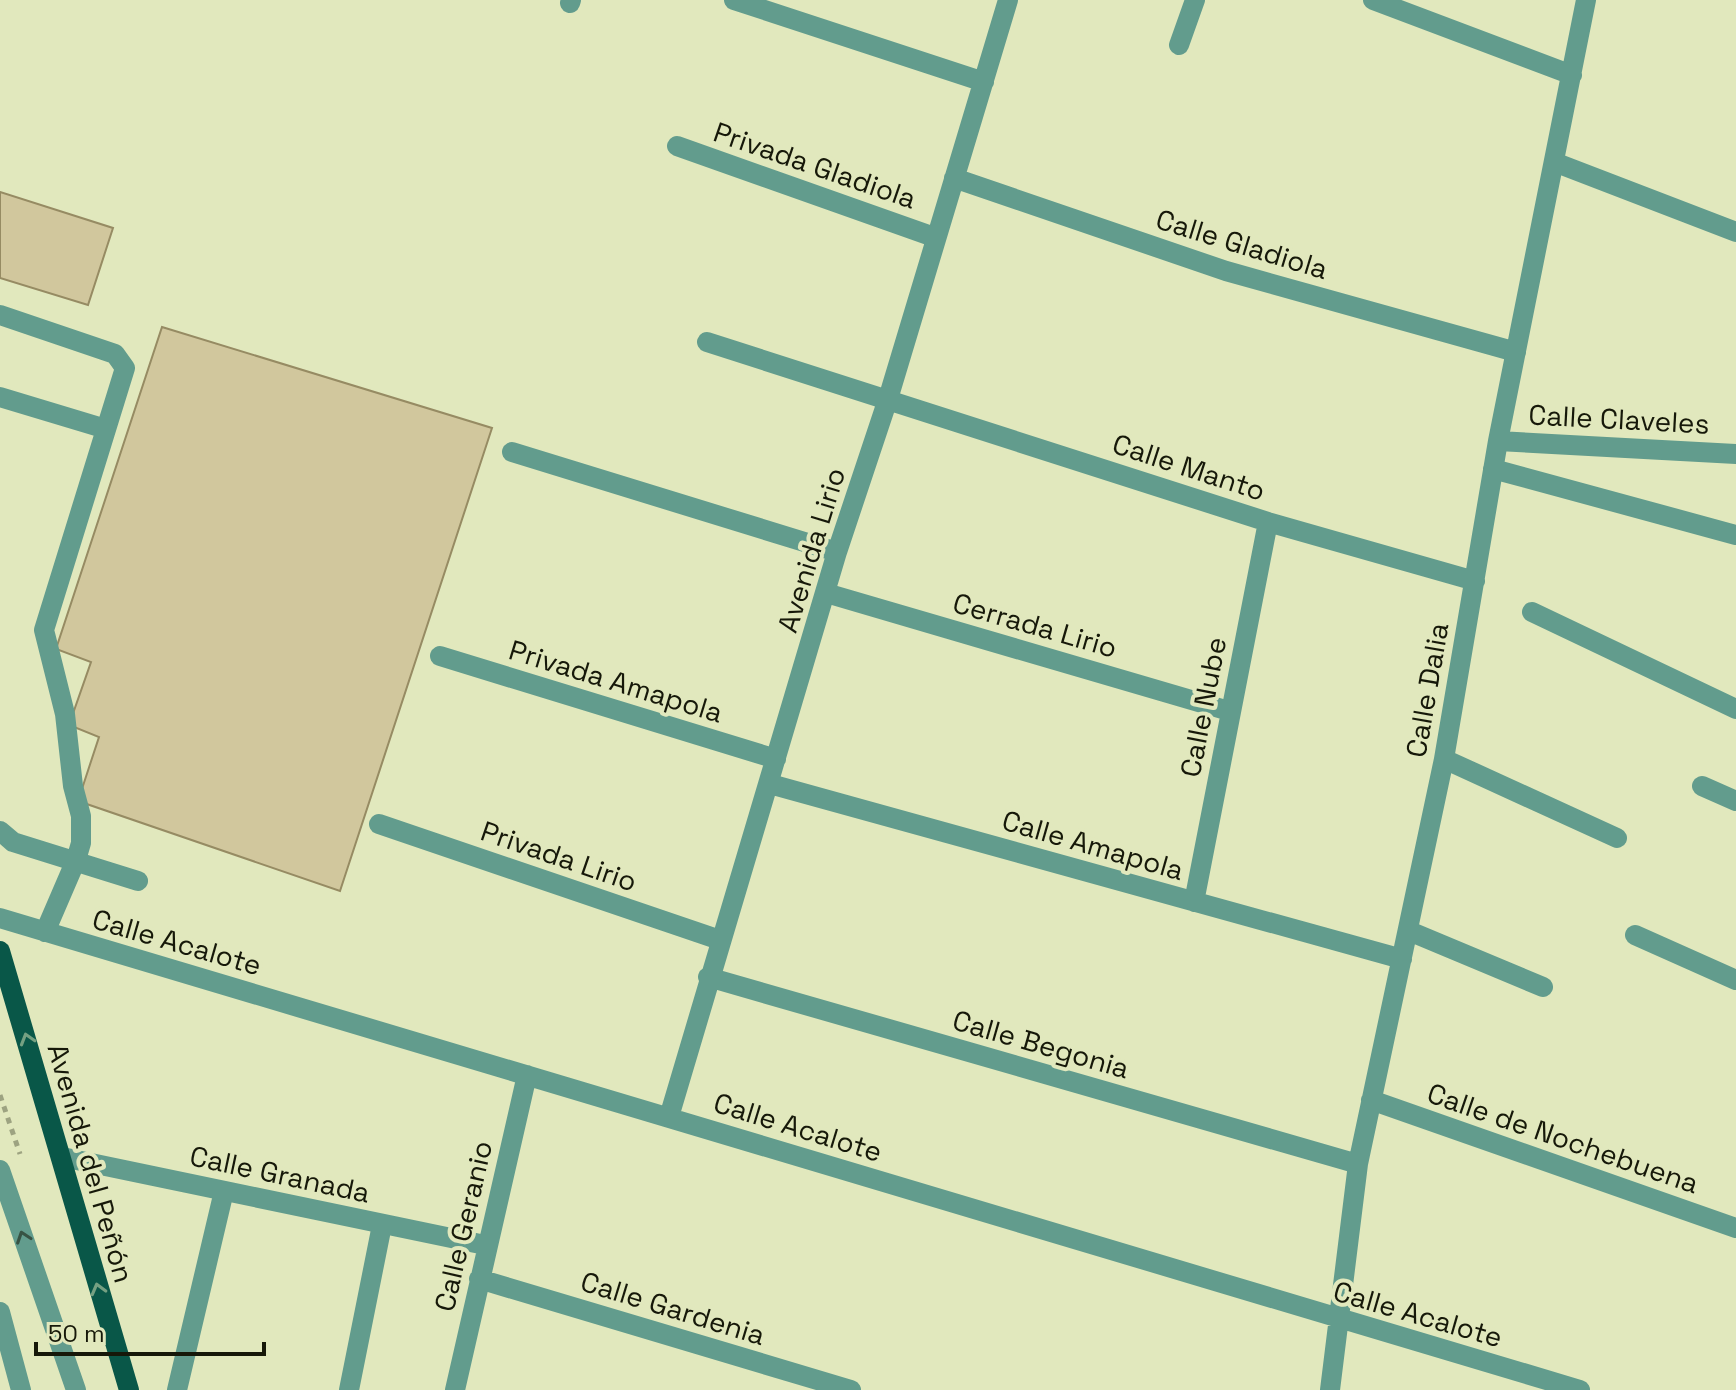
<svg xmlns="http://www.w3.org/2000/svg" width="1736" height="1390" font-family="'Space Grotesk',sans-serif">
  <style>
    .building { fill: #d1c79d; stroke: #968b63; stroke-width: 2 }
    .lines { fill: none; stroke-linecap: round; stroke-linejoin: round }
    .path { stroke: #9da381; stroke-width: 5; stroke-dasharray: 6 6; stroke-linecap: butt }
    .minor { stroke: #629c8d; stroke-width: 20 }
    .major { stroke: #095748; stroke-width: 20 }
    .oneway { stroke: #75a082 }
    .oneway2 { stroke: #385344 }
    .labels { text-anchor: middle; stroke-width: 8; stroke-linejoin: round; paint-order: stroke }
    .street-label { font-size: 28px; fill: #161809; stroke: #e1e8bd }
  </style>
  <rect width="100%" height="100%" fill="#e1e8bd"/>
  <path class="building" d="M0,192L113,228L88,305L0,278Z
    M162,327L492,428L340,891L78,801L99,737L69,725L91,662L56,649Z"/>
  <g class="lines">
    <path class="path" d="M0,1095L20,1154"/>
    <path class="minor" d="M734,0L984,82
      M1373,0L1572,75
      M570,3L571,0
      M1179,45L1195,0
      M677,146L934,237
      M1554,162L1736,232
      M954,178L1226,271L1516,352
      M0,315L115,354L125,368L44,630L65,714L73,786L81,816V843L76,860L45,932
      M707,342L1268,522L1475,581
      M0,397L106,429
      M1498,441L1736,454
      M512,452L837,552
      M1493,469L1736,535
      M826,593L1229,711
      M1532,612L1736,709
      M440,656L776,759
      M1444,759L1617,838
      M770,784L1402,959
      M1702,786L1736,801
      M379,824L720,940
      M0,831L13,842L138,881
      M1194,902L1268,522
      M0,918L1580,1390
      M1409,931L1543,987
      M1635,935L1736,980
      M708,977L1358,1164
      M1371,1100L1736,1228
      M669,1117L837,552L888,399L1008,0
      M62,1157L485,1245
      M0,1170L76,1390
      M479,1279L851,1390
      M0,1312L21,1390
      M177,1390L224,1191
      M349,1390L382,1225
      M455,1390L527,1075
      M1330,1390L1358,1164L1444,759L1498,441L1586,0"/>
    <path class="major" d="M0,951L129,1390"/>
  </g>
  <defs><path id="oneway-chevron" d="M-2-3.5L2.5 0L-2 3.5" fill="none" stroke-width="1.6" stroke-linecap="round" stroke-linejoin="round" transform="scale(2)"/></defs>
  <g class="oneway">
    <use href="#oneway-chevron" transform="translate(27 1039) rotate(-107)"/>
    <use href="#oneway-chevron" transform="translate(98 1289) rotate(-105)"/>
  </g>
  <use class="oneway2" href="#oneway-chevron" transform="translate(23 1237) rotate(-109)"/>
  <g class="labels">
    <g class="street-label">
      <text transform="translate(815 165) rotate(19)" y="10">Privada Gladiola</text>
      <text transform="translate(1242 244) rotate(17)" y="10">Calle Gladiola</text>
      <text transform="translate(1619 419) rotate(3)" y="10">Calle Claveles</text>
      <text transform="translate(1189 467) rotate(18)" y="10">Calle Manto</text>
      <text transform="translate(811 550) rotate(-73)" y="10">Avenida Lirio</text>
      <text transform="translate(1035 625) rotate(16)" y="10">Cerrada Lirio</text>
      <text transform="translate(616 681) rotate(17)" y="10">Privada Amapola</text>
      <text transform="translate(1427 690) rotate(-80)" y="10">Calle Dalia</text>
      <text transform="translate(1203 707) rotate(-79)" y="10">Calle Nube</text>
      <text transform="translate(1093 845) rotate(16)" y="10">Calle Amapola</text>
      <text transform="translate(559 856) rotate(19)" y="10">Privada Lirio</text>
      <text transform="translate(177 942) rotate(16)" y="10">Calle Acalote</text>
      <text transform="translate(1041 1044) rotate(16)" y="10">Calle Begonia</text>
      <text transform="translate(798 1127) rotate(17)" y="10">Calle Acalote</text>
      <text transform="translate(1563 1138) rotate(19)" y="10">Calle de Nochebuena</text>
      <text transform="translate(91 1163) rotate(74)" y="10">Avenida del Peñón</text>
      <text transform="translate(280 1174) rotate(12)" y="10">Calle Granada</text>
      <text transform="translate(463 1226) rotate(-77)" y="10">Calle Geranio</text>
      <text transform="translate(673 1308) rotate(17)" y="10">Calle Gardenia</text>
      <text transform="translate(1418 1314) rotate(16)" y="10">Calle Acalote</text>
    </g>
  </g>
  <path d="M36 1342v12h228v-12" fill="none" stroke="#161809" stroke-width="4"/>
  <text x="48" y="1342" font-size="24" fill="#161809" stroke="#e1e8bd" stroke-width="6" paint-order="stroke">50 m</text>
</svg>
